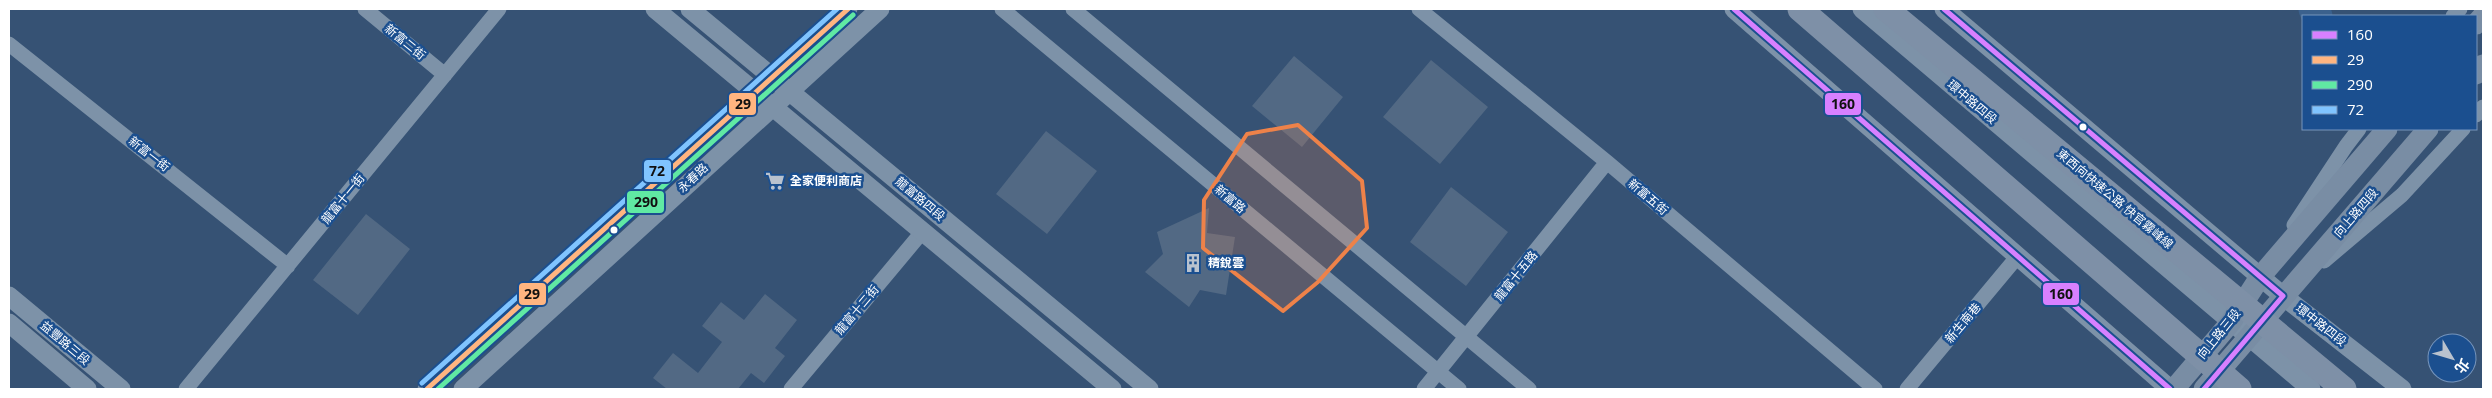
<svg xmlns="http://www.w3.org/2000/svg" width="2492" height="398" font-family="'Open Sans','Noto Sans TC',sans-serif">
<rect width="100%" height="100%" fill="#365274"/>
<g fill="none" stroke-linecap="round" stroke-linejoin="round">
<!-- river -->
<path stroke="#3b618d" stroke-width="31" d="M2314,9l3,7"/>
</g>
<!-- building -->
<path fill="#526984" d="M1294,56l49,41 -41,50 -50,-41z
M1431,60l57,47 -48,57 -57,-47z
M1046,131l51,40 -50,63 -51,-40z
M1451,187l57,45 -42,54 -56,-44z
M1209,208l-2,25 28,4 -9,58 -26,-5 -11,17 -44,-35 18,-18 -6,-22z
M366,214l44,35 -52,66 -45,-35z
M765,294l32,26 -22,28 10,8 -21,27 -13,-10 -13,16h-71l-14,-11 20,-25 25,20 24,-31 -20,-16 19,-24 23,18z"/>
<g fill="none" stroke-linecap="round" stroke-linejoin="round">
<!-- minor -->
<path stroke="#7d92a8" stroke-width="15" d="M365,9l80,66
M1002,9l457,380
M1073,9l456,380
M1419,9l188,153 268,227
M2453,16l7,-7
M9,44l279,222
M2476,115l7,-8
M2294,225l52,-79 13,-17
M2324,261l78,-66 61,-66
M186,389l313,-380
M791,389l132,-158
M1424,389l183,-227
M1907,389l111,-133"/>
<!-- tertiary -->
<path stroke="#7d92a8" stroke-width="19" d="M655,9l457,380
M690,9l459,380
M1734,9l436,380
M1862,9l449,380
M1944,9l339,287 119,93
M9,296l112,93
M9,323l78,66
M427,389l421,-380
M463,389l417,-380"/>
<!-- secondary -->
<path stroke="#798da4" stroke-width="21" d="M2476,24l7,-8
M2476,74l7,-9
M2174,389l57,-67 29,-45 127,-148
M2204,389l224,-260"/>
<!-- trunk-bridge -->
<path stroke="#7e90a7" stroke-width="25" d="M1800,9l439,380
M1886,9l458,380"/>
<!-- bus-1 casing -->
<g stroke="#1b4f8f" stroke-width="9">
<path id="bus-1" d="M1734,9l436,380
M1944,9l339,287 -79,93"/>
</g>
<!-- bus-2 casing -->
<g stroke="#1b4f8f" stroke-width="9">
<path id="bus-2" d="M427,389l421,-380"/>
</g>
<!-- bus-3 casing -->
<g stroke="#1b4f8f" stroke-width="9">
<path id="bus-3" d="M438,389l415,-374"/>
</g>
<!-- bus-4 casing -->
<g stroke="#1b4f8f" stroke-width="9">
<path id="bus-4" d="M422,383l415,-374"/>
</g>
<!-- bus-1 -->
<use href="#bus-1" stroke="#d880ff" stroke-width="5"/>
<!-- bus-2 -->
<use href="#bus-2" stroke="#ffb580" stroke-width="5"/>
<!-- bus-3 -->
<use href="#bus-3" stroke="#60e9a3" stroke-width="5"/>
<!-- bus-4 -->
<use href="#bus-4" stroke="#80c4ff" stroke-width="5"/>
</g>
<!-- marked area -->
<path fill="#ee8249" fill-opacity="0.2" stroke="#ee8249" stroke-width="4" stroke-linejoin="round" d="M1298,125l64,56 5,47 -49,54 -35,29 -80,-63 1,-48 43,-66z"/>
<!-- icons -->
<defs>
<g id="supermarket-bare" transform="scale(1.5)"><path d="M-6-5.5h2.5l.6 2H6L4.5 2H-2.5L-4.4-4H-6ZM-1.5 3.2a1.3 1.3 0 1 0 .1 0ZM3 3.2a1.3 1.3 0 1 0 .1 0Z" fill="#b9c2ce" stroke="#1b4f8f" stroke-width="2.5" paint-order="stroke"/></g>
<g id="building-bare" transform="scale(1.5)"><path d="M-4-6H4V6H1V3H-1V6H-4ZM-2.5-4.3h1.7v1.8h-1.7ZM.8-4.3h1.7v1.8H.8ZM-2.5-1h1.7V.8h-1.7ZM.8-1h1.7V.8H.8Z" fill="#b9c2ce" stroke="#1b4f8f" stroke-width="2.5" paint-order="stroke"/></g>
</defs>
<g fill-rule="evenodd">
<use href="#supermarket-bare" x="775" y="181"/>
<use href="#building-bare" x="1193" y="263"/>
</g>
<!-- markers -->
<g fill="#fff" stroke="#1b4f8f" stroke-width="2">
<circle cx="2083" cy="127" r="4.5"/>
<circle cx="614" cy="230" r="4.5"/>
</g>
<g text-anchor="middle" stroke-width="5" stroke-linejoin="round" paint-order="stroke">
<!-- street labels -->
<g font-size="12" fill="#fff" stroke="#1b4f8f">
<text transform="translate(405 42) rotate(39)" y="4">新富二街</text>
<text transform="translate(1972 102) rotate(40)" y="4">環中路四段</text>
<text transform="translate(149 154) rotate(38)" y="4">新富一街</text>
<text transform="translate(693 178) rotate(-43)" y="4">永春路</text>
<text transform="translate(1648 197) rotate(40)" y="4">新富五街</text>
<text transform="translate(343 199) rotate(-51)" y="4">龍富十一街</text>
<text transform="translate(920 199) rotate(40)" y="4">龍富路四段</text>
<text transform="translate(1230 199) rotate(40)" y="4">新富路</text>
<text transform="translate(2115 199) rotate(40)" y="4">東西向快速公路 快官霧峰線</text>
<text transform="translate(2356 213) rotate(-49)" y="4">向上路四段</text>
<text transform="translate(1516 276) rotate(-51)" y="4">龍富十五路</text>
<text transform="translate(857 310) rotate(-50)" y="4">龍富十二街</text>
<text transform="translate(1963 323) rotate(-50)" y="4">新生南巷</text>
<text transform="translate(2321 325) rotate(38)" y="4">環中路四段</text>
<text transform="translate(2219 334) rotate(-51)" y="4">向上路三段</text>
<text transform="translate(65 343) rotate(40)" y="4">益豐路三段</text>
</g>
<!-- poi labels -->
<g font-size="12" font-weight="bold" fill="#fff" stroke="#1b4f8f" text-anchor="start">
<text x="790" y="185">全家便利商店</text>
<text x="1208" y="267">精銳雲</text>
</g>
</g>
<g stroke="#1b4f8f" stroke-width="2">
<rect x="728" y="92" width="29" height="24" rx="5" fill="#ffb580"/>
<rect x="1824" y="92" width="38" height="24" rx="5" fill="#d880ff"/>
<rect x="643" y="159" width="29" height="24" rx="5" fill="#80c4ff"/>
<rect x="626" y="190" width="39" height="24" rx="5" fill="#60e9a3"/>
<rect x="518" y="282" width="29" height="24" rx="5" fill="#ffb580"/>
<rect x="2042" y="282" width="38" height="24" rx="5" fill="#d880ff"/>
</g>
<g font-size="14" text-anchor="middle" font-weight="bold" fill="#111">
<text x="743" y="109">29</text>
<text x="1843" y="109">160</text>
<text x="657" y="176">72</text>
<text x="646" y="207">290</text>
<text x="532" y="299">29</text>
<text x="2061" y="299">160</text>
</g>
<!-- border -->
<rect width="2492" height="398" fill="none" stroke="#ffffff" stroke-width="20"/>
<!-- legend -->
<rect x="2302" y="15" width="175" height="115" fill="#1b4f8f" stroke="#7695bc"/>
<rect x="2312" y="31" width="25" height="8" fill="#d880ff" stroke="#7695bc"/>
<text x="2347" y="40" font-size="15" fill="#ffffff">160</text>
<rect x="2312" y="56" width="25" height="8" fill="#ffb580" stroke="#7695bc"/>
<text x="2347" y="65" font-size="15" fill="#ffffff">29</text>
<rect x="2312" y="81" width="25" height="8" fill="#60e9a3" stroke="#7695bc"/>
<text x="2347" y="90" font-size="15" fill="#ffffff">290</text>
<rect x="2312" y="106" width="25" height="8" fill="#80c4ff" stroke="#7695bc"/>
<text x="2347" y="115" font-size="15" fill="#ffffff">72</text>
<!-- north arrow -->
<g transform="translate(2452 358) rotate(128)"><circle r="24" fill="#1b4f8f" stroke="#7695bc"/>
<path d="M0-4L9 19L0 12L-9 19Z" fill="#b9c2ce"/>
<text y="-8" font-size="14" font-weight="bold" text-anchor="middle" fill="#ffffff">北</text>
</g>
</svg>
